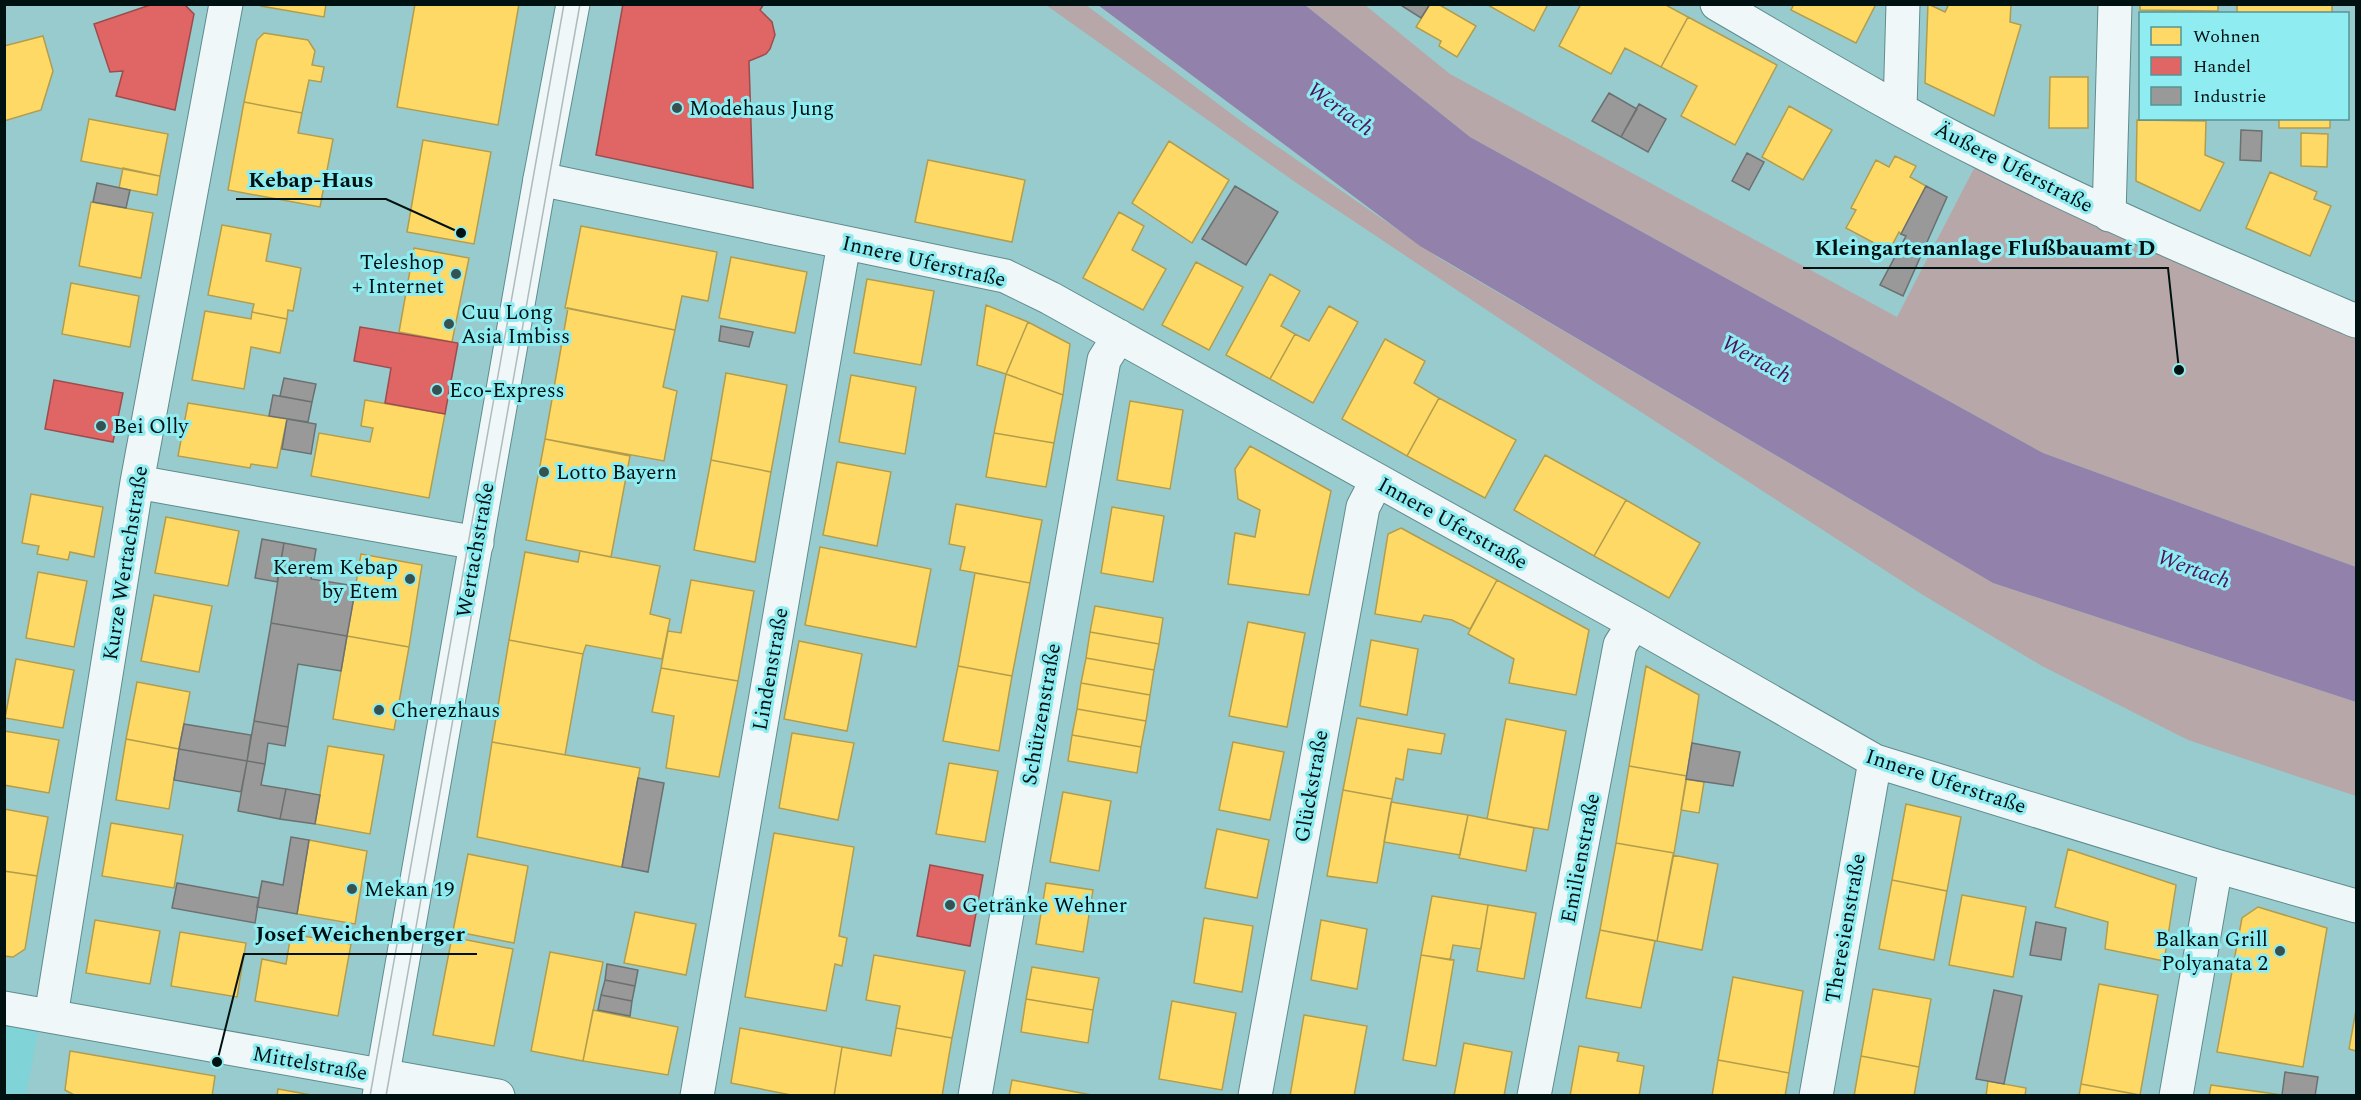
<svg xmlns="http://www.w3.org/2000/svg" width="2361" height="1100" font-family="Spectral,serif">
<rect width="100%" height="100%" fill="#98cbcd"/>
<!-- built -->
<path fill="#80d3d6" d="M5,1020l33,11 -12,64 -21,1z"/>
<!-- green -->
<path fill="#b8a7a8" d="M1046,5h40l163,122 190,131 554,325 363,119v94l-168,-56 -146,-74 -119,-71 -336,-218 -292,-195z
M1305,5h60l85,69 447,243 85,-164 374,168v246l-313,-114 -573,-316z"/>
<!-- water -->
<path fill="#9281aa" d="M1098,5h207l165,132 573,316 313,114v135l-363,-119 -573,-337z"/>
<!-- homes -->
<path fill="#ffd966" stroke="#b29d4d" stroke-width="1.5" d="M261,4h65l-2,13 -63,-11z
M415,4h104l-21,121 -101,-18z
M1430,4h8l38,22 -19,31 -18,-11 2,-5 -25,-14z
M1486,4h62l-14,27z
M1581,4h83l24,13 -27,50 -36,-19 -14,26 -52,-28z
M1794,4h82l-20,39 -65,-33z
M1928,4l17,8 4,-8h62l-1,18 11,3 -27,91 -69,-33z
M2140,4h78v7l-78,-1z
M2237,4h95v10h-95z
M1688,17l89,48 -42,80 -54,-29 16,-30 -36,-19z
M264,33l44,7 7,11 -3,14 12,2 -3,15 -12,-2 -7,33 -58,-11 13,-62z
M43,36l10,35 -12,39 -37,11v-75z
M2050,77h38v51h-39z
M244,102l58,11 -4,20 35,6 -13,68 -92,-17z
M1789,106l43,24 -29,50 -41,-23z
M2279,118h51v10h-51z
M89,119l79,15 -8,42 -79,-15z
M2137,120l69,1 -1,34 19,8 -24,48 -64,-30z
M2301,133l27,1 -1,33 -26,-1z
M423,140l68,12 -17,92 -67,-12z
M1169,141l60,39 -37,63 -60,-40z
M1895,156l21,10 -6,11 16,9 -25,48 -2,-2 -10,19 -43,-23 10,-18 -5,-2 25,-48 13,7z
M928,160l97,20 -13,62 -97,-20z
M123,168l37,8 -3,19 -38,-7z
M2270,172l47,20 -3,7 17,7 -21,50 -64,-28z
M91,202l62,11 -12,65 -62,-12z
M1119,212l25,14 -12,24 34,19 -23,41 -60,-32z
M222,225l49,9 -5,27 35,7 -8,43 -5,-1 -1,9 -35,-7 2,-8 -46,-9z
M581,226l136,26 -9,49 -26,-5 -7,34 -110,-22z
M414,248l55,10 -17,84 -53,-10z
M731,257l76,15 -12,61 -76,-15z
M1196,262l47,25 -34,63 -47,-25z
M1270,274l30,17 -19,35 14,8 -25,45 -44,-24z
M867,279l67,12 -13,74 -67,-12z
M71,283l68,13 -9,51 -68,-13z
M986,305l42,17 -22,52 -29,-9z
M1329,306l29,16 -45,81 -43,-24 25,-45 14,7z
M568,308l107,22 -12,57 14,4 -13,70 -119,-22z
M205,311l46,8 1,-7 35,7 -7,34 -29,-6 -7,42 -52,-9z
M1028,322l42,22 -7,51 -57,-21z
M1385,339l40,22 -11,22 25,15 -32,58 -65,-37z
M726,373l61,12 -16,87 -60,-12z
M1006,374l57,21 -9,48 -60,-10z
M851,375l65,12 -11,67 -66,-12z
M1439,398l77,42 -31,58 -78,-42z
M365,400l80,14 -16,84 -118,-22 8,-43 51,9 3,-14 -12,-2z
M1130,401l53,9 -13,79 -53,-9z
M188,403l99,16 -10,49 -26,-4 -1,4 -72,-12z
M994,433l60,10 -8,44 -60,-10z
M545,439l85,17 -19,101 -85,-17z
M1250,446l81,45 -22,104 -81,-11 7,-51 20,4 5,-27 -22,-11 -3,-30z
M1545,455l81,45 -32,56 -80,-46z
M711,460l60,12 -16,90 -61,-12z
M837,462l54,10 -14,74 -54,-11z
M31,494l72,13 -9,50 -24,-5 -2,8 -31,-6 2,-8 -17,-3z
M1626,500l74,43 -31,55 -75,-42z
M956,504l86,16 -12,63 -70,-13 5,-23 -16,-3z
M1112,507l52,9 -11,66 -52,-9z
M166,517l73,14 -11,55 -73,-13z
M1401,528l96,52 -27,49 -18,-9 -28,-5 -3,7 -46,-8 13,-80z
M820,547l111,22 -15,78 -111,-22z
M580,551l80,15 -10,48 20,5 -8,40 -76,-14 -3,9 -74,-14 16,-88 53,10z
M361,554l61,11 -13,82 -62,-11z
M38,572l49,9 -13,66 -48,-9z
M975,573l55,10 -18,93 -54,-10z
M691,580l63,11 -16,90 -77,-13 7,-37 13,2z
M1497,580l92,50 -13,65 -67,-12 5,-24 -46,-25z
M154,595l58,11 -13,66 -58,-11z
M1095,606l68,12 -4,26 -69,-12z
M1248,622l57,11 -18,94 -58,-11z
M1090,632l69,12 -5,26 -68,-12z
M347,636l62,11 -15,83 -61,-11z
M509,640l74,14 -18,101 -73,-13z
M1371,640l47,9 -11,66 -47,-9z
M799,641l63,13 -15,77 -63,-12z
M1086,658l68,12 -4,25 -69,-12z
M16,659l58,11 -11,58 -58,-10z
M958,666l54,10 -13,75 -56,-10z
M1646,666l53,29 -12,81 -58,-10z
M661,668l77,13 -19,96 -53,-9 8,-52 -22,-4z
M137,682l53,10 -11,57 -53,-10z
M1081,683l69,12 -4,26 -69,-12z
M1077,709l69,12 -5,26 -69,-12z
M1357,718l88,16 -4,20 -33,-5 -5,31 -7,-2 -4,21 -49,-9z
M1506,719l60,12 -18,99 -61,-11z
M4,731l55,9 -10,53 -45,-8z
M792,733l62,10 -16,77 -59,-12z
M1072,735l69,12 -4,26 -69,-12z
M126,739l53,10 -10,60 -53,-9z
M492,742l148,26 -18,99 -145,-30z
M1233,742l51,10 -14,68 -51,-10z
M328,746l56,9 -14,79 -55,-10z
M949,763l49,8 -13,71 -49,-8z
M1629,766l58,10 -13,77 -58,-10z
M1686,779l18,3 -5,31 -18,-3z
M1343,790l49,9 -15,84 -50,-7z
M1063,792l48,9 -12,70 -49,-9z
M1391,802l77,13 -8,40 -76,-13z
M1906,804l55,13 -14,74 -55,-11z
M4,809l44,8 -11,59 -33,-5z
M1468,815l66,13 -8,43 -67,-13z
M111,823l72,12 -9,53 -72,-12z
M1217,829l52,11 -12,58 -52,-10z
M774,833l80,14 -15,89 8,2 -5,28 -7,-2 -9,47 -81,-14z
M309,840l58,11 -12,73 -58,-10z
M1616,843l58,10 -17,88 -57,-11z
M2068,849l108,36 -12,76 -59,-12 3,-27 -53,-15z
M468,854l60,12 -14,77 -61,-12z
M1673,855l45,9 -16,86 -45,-9z
M4,871l33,5 -12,73 -12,8 -9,-1z
M1892,880l55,11 -13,69 -55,-11z
M1046,883l47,7 -10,62 -47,-8z
M1962,895l64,12 -13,70 -64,-12z
M1432,896l56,9 -7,44 -28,-4 -3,15 -29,-5z
M1488,905l48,8 -12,66 -47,-8z
M2258,907l69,21 -24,139 -86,-15 25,-134z
M635,912l61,12 -10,51 -62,-12z
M1204,918l49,8 -11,66 -48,-9z
M95,920l65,11 -10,53 -64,-11z
M1321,920l46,9 -10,60 -46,-9z
M1600,930l55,11 -14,67 -55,-10z
M180,932l66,11 -9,54 -66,-11z
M291,934l60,10 -13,72 -83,-15 7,-42 24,5z
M452,937l61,12 -19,97 -61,-11z
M550,952l53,10 -20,99 -52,-10z
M874,955l91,16 -13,67 -56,-10 4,-22 -34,-6z
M1421,955l33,5 -18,106 -33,-6z
M1032,967l67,11 -6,32 -67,-11z
M1733,977l70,14 -14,82 -71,-13z
M2099,984l59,11 -18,100 -59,-11z
M1873,989l58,10 -12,68 -58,-11z
M1026,999l67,11 -5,33 -67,-11z
M1172,1001l64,12 -14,77 -63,-11z
M593,1010l85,17 -10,48 -85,-14z
M2356,1010v41l-7,-2z
M1304,1015l63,11 -13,70h-64z
M740,1028l102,19 -8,49h-38l-65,-13z
M896,1028l56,10 -10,58h-108l8,-49 49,9z
M1464,1043l48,9 -8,44h-50z
M1579,1046l40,7 -2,8 27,5 -5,30h-69z
M70,1051l145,25 -3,20h-136l-11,-6z
M1861,1056l58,11 -5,29h-60z
M1718,1060l71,13 -4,23h-73z
M1012,1080l85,16h-88z
M1988,1081l38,7 -1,8h-39z
M2081,1084l59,11v1h-61z
M2211,1085l71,10 1,1h-74z
M278,1089l39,7h-40z"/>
<!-- shops -->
<path fill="#e06666" stroke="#9d4c4d" stroke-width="1.5" d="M153,4h31l10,10 -19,96 -59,-14 7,-25 -13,1 -16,-48z
M623,4h141l-4,6 12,12 3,13 -5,14 -4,5 -17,7 4,127 -157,-33z
M360,327l98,16 -13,71 -60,-11 6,-35 -37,-7z
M54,380l69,13 -10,49 -68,-13z
M930,865l53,10 -13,71 -53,-10z"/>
<!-- industry -->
<path fill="#999" stroke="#6b7070" stroke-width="1.5" d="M1399,4h31l-9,14z
M1609,93l28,16 -16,28 -29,-16z
M1639,104l27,15 -18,33 -27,-15z
M2241,130l21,1 -1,30 -21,-1z
M1747,153l17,9 -15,28 -17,-9z
M97,183l33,7 -4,18 -33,-6z
M1235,186l43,26 -32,53 -44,-26z
M1926,186l21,11 -44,99 -23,-11 26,-49 -5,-2z
M721,326l32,6 -4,15 -30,-6z
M284,378l32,6 -4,18 -32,-6z
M273,395l39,7 -4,20 -39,-6z
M287,419l29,5 -5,30 -29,-5z
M262,539l22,4 -7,39 -22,-4z
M284,543l32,6 -5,30 45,7 -9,50 -76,-13z
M271,623l76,13 -6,35 -43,-7 -10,63 -34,-6z
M254,721l34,6 -3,19 -17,-3 -3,21 -18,-3z
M184,724l67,11 -4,26 -68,-12z
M1692,743l48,9 -7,34 -47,-7z
M179,749l68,12 -6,31 -67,-12z
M247,761l18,3 -4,21 25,4 -6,30 -42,-8z
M638,778l26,5 -16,89 -26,-5z
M286,789l34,6 -5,29 -35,-5z
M291,837l18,3 -12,74 -40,-7 5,-26 21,4z
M177,883l82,15 -4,25 -83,-15z
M2036,922l30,6 -5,32 -31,-5z
M607,964l31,6 -3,16 -30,-6z
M605,980l30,6 -3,15 -31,-6z
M1994,990l28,6 -18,88 -28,-5z
M601,995l31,6 -2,15 -32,-6z
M2285,1072l33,5 -3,19 -33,-1z"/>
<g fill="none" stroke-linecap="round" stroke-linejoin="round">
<!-- minor casing -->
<g stroke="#5f8c8e" stroke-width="35">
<path id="minor" d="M1717,4c88,51 175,104 266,149 122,62 248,115 373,168
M1900,109l3,-105
M540,179l465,97 45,22 584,325 241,138 341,105 140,40
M2109,215l6,-211
M137,482l340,61
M4,1008l494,88
M51,1016l86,-534 89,-478
M697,1096l147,-853
M975,1096l129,-736 15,-24
M1255,1096l108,-589 14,-27
M1534,1096l86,-451 14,-22
M1816,1096l59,-335
M2176,1096l40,-230"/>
</g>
<!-- tertiary casing -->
<g stroke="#5f8c8e" stroke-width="35">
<path id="tertiary" d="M379,1096l161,-917 33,-175"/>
</g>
<!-- minor -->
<use href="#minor" stroke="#f0f7f8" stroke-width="33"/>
<!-- tertiary -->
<use href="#tertiary" stroke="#f0f7f8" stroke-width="33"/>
<!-- tram -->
<path stroke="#aebbbc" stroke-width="1.5" d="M370,1096l194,-1092
M386,1096l194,-1092"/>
</g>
<!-- markers -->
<g fill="#355253" stroke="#8fecf0" stroke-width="2">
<circle cx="677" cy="108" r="6"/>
<circle cx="456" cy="274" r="6"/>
<circle cx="449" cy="324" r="6"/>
<circle cx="437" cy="390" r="6"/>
<circle cx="101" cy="426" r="6"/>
<circle cx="544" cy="472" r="6"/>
<circle cx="410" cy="579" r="6"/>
<circle cx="379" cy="710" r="6"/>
<circle cx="352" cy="889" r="6"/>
<circle cx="950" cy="905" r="6"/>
<circle cx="2280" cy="951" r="6"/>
</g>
<g text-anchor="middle" stroke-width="6" stroke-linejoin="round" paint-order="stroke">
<!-- poi labels -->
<g font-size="21" fill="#001112" stroke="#8fecf0" text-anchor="start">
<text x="689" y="115">Modehaus Jung</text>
<text x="444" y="269" text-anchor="end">Teleshop<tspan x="444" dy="24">+ Internet</tspan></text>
<text x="461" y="319">Cuu Long<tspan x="461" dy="24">Asia Imbiss</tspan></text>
<text x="449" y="397">Eco-Express</text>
<text x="113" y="433">Bei Olly</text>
<text x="556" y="479">Lotto Bayern</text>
<text x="398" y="574" text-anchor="end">Kerem Kebap<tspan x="398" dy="24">by Etem</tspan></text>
<text x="391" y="717">Cherezhaus</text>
<text x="364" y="896">Mekan 19</text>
<text x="962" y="912">Getränke Wehner</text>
<text x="2268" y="946" text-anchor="end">Balkan Grill<tspan x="2268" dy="24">Polyanata 2</tspan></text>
</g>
<!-- street labels -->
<g font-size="21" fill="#001112" stroke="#8fecf0">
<text transform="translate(2014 167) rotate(27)" y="7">Äußere Uferstraße</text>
<text transform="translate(924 261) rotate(13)" y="7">Innere Uferstraße</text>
<text transform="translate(1453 523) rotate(29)" y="7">Innere Uferstraße</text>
<text transform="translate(475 550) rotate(-80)" y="7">Wertachstraße</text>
<text transform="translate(125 563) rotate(-81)" y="7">Kurze Wertachstraße</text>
<text transform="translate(770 669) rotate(-80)" y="7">Lindenstraße</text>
<text transform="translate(1041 714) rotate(-80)" y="7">Schützenstraße</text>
<text transform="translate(1946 781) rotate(18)" y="7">Innere Uferstraße</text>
<text transform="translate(1311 786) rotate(-80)" y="7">Glückstraße</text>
<text transform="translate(1580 858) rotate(-79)" y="7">Emilienstraße</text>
<text transform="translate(1845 928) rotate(-80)" y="7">Theresienstraße</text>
<text transform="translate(310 1063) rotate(10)" y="7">Mittelstraße</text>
</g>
<!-- water labels -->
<g font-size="22" font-style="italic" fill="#4d105c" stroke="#8fecf0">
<text transform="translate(1341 108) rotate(36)" y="8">Wertach</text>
<text transform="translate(1757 358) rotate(29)" y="8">Wertach</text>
<text transform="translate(2194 568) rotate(20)" y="8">Wertach</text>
</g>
</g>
<!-- callouts -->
<path fill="none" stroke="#001112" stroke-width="2" d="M461 233L386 199H236M2179 370L2168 268H1803M217 1062L244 954H477"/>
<g fill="#001112" stroke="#8fecf0" stroke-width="2">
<circle cx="461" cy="233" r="6"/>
<circle cx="2179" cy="370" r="6"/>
<circle cx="217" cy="1062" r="6"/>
</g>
<g font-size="22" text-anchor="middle" font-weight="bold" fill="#001112" stroke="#8fecf0" stroke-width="6" stroke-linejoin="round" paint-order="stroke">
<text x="311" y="187">Kebap-Haus</text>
<text x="1985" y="255">Kleingartenanlage Flußbauamt D</text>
<text x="360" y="941">Josef Weichenberger</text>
</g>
<!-- border -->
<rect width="2361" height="1100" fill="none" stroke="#001112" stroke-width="12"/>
<!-- legend -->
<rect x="2139" y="12" width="210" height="108" fill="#8fecf0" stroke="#569497" stroke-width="1.5"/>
<rect x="2151" y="27" width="30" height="18" fill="#ffd966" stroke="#569497" stroke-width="1.5"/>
<text x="2193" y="42" font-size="18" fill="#001112">Wohnen</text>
<rect x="2151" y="57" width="30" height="18" fill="#e06666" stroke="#569497" stroke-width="1.5"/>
<text x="2193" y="72" font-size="18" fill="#001112">Handel</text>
<rect x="2151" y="87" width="30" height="18" fill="#999999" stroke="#569497" stroke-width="1.5"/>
<text x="2193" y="102" font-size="18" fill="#001112">Industrie</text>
</svg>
